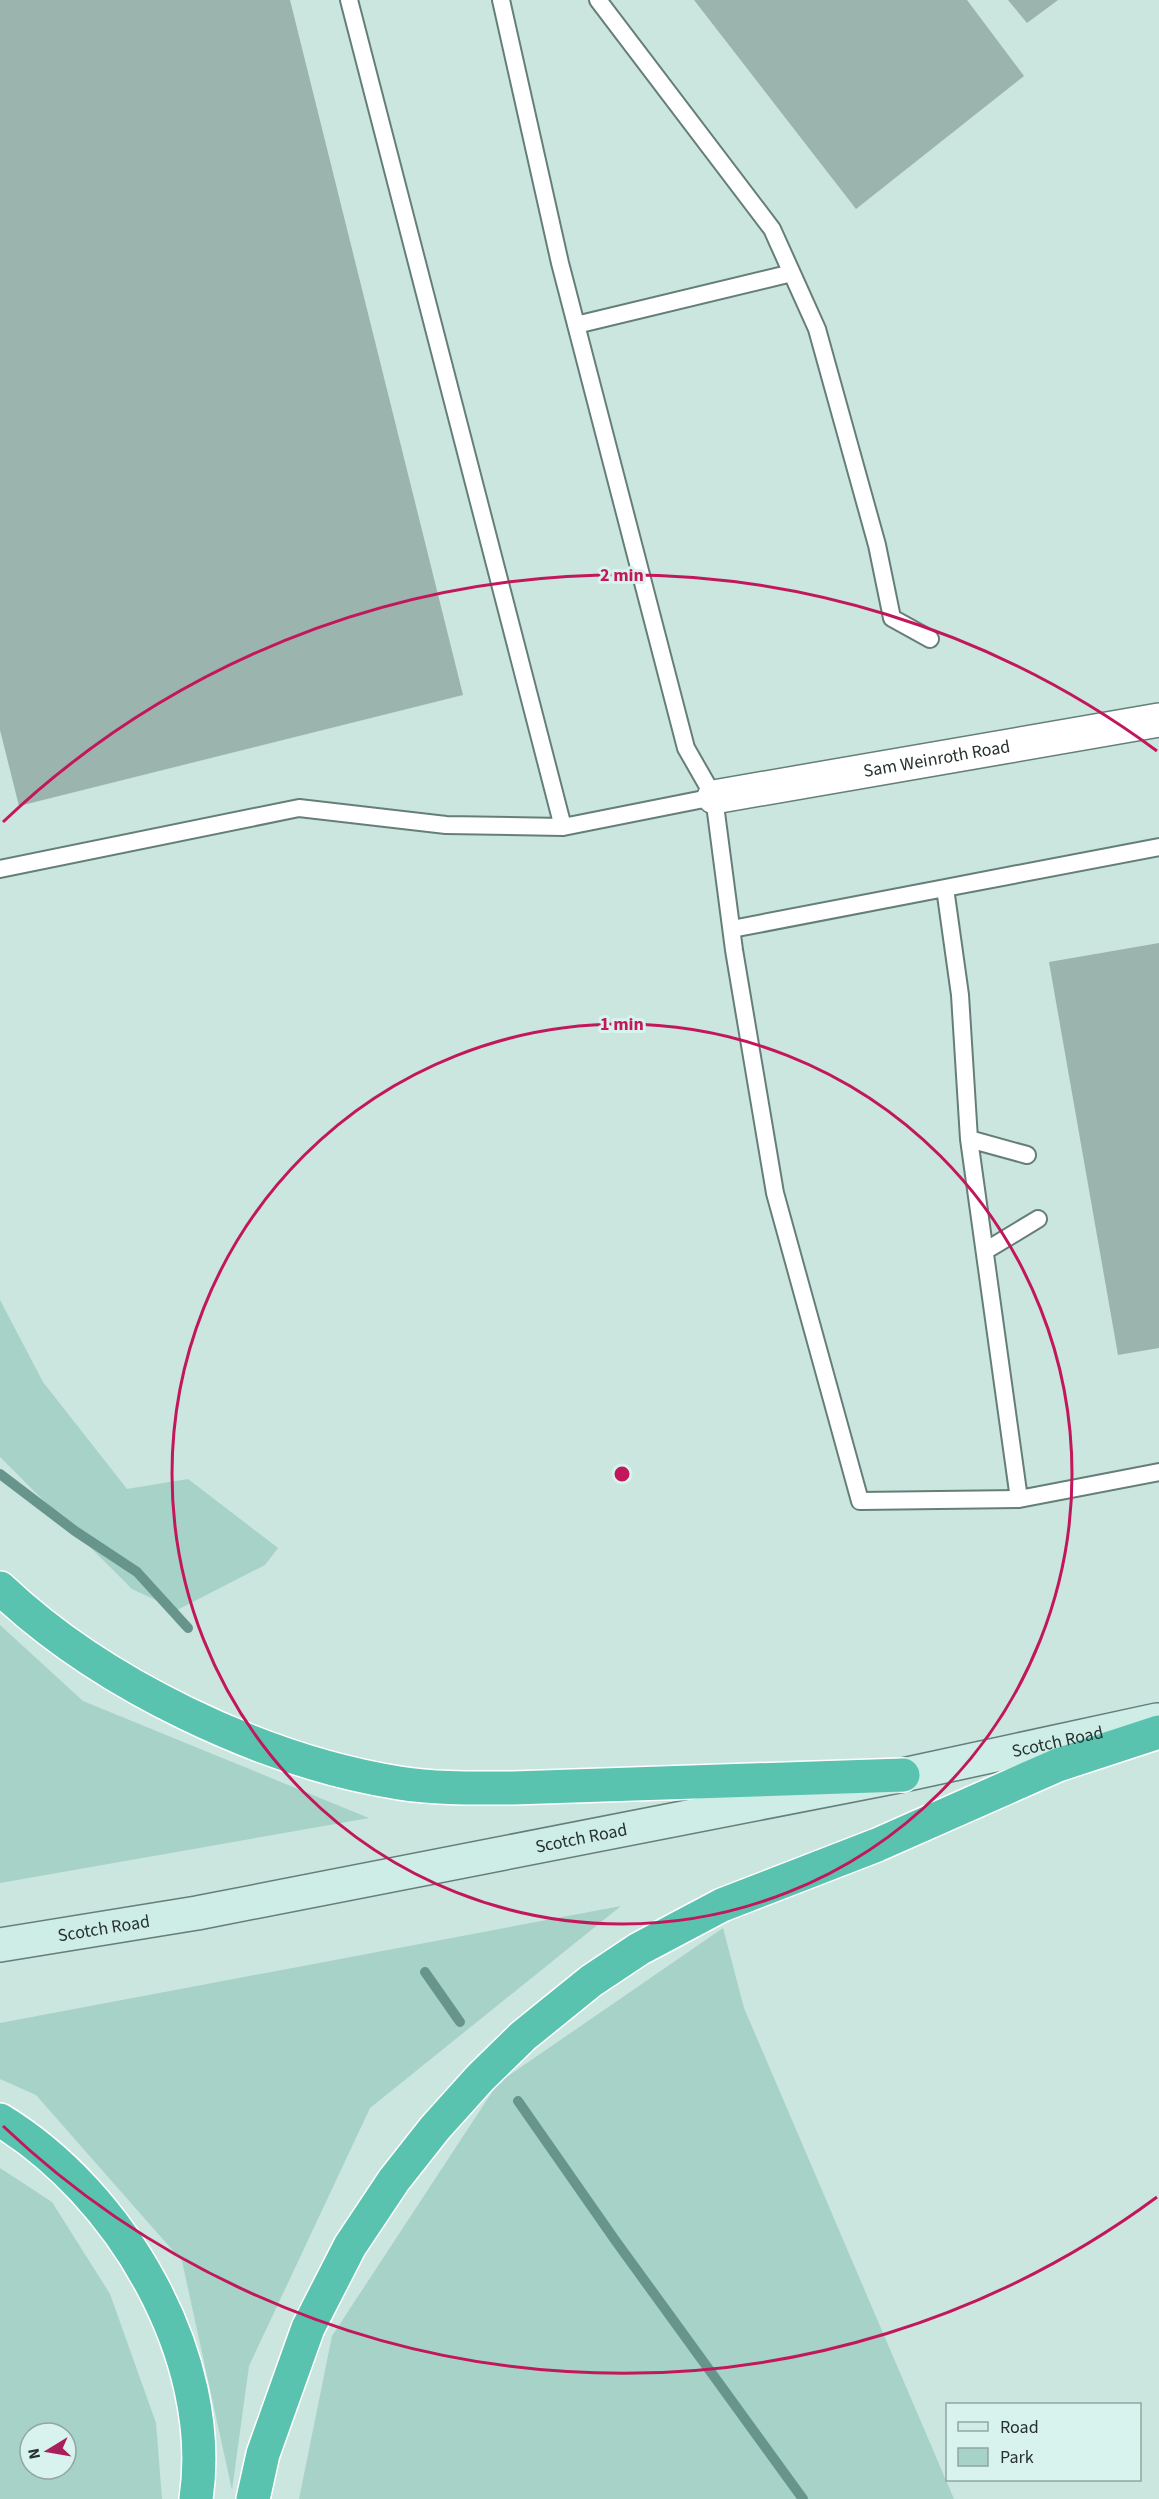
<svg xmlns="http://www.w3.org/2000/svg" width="1159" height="2499" font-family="'Source Sans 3',sans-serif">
<rect width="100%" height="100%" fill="#cbe5df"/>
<!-- green -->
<path fill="#a7d2c8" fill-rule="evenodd" d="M0,1300l43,82 84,107 61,-10 90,69 -13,17 -88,45 -45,-21 -132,-132z
M0,1625l83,76 286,117 -369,65z
M621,1906l-251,202 -121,258 -17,124 -50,-229 -146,-166 -36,-16v-56z
M723,1928l21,80 210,491h-655l33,-163 166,-253z
M0,2168l52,34 58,92 46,129 6,76h-162zM30,2433h36v36h-36z"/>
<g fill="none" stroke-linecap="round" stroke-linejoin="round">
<!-- stream -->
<path stroke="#68958b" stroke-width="10" d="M0,1474l75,57 62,41 51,56
M425,1972l35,50
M518,2101l97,139 188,259"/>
</g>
<!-- building -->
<path fill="#9bb4ae" d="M0,0h290l173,695 -444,111 -19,-76z
M694,0h273l57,76 -168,133z
M1008,0h50l-31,23z
M1159,943v405l-41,7 -69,-393z"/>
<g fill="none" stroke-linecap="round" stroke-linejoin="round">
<!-- service casing -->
<g stroke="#667e79" stroke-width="20">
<path id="service" d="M349,0l214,827
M598,0l174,229 45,100 60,216 15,73 38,21
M576,325l216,-52
M714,797l20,153 41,243 85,308 159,-2 140,-27
M0,869l299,-61 147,17 117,2 151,-30 -28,-49 -126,-485 -59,-263
M945,888l214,-41
M732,929l213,-41 15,107 9,144 50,360
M969,1139l58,16
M985,1251l53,-32"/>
</g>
<!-- minor casing -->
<g stroke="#667e79" stroke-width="36">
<g id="minor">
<path id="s1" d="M714,797l445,-77"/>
</g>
</g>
<!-- secondary casing -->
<g stroke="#667e79" stroke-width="36">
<g id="secondary">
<path id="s2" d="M0,1945l197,-32 706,-138 254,-55"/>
</g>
</g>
<!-- motorway casing -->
<g stroke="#fff" stroke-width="36">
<path id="motorway" d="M0,1588c101,96 262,173 399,195 38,6 76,5 114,5l390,-13
M0,2120c120,73 217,236 196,379
M253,2499l10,-45 45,-126 42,-82 44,-66 41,-52 45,-50 43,-42 68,-55 48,-32 83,-44 155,-60 181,-80 101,-33"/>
</g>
<!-- service -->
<use href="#service" stroke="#fff" stroke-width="16"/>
<!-- minor -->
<use href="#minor" stroke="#fff" stroke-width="33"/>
<!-- secondary -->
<use href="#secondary" stroke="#ceede7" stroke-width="33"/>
<!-- motorway -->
<use href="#motorway" stroke="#5ac3b0" stroke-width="33"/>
</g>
<!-- distance rings -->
<g fill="none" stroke="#c2185b" stroke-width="3">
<circle cx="622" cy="1474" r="450"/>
<path d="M1157 2197A899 899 0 0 1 3 2126M3 822A899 899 0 0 1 1157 751"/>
</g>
<g text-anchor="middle" stroke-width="6" stroke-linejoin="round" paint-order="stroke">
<!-- street labels -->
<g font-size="18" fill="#27322f" stroke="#d8f3ed">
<text dy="6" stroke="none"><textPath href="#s1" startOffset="226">Sam Weinroth Road</textPath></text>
<text dy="6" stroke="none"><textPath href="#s2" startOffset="1077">Scotch Road</textPath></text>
<text dy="6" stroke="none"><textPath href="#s2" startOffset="591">Scotch Road</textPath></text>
<text dy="6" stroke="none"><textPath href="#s2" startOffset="105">Scotch Road</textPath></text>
</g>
</g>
<circle cx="622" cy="1474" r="9" fill="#c2185b" stroke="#d8f3ed" stroke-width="3"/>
<g font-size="18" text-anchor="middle" font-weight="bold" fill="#c2185b" stroke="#d8f3ed" stroke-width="6" stroke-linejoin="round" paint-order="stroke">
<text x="622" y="581">2 min</text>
<text x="622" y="1030">1 min</text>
</g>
<!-- legend -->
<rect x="946" y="2403" width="195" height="78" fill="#d8f3ed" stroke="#91a6a1" stroke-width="1.5"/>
<rect x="958" y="2422" width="30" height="9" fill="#ceede7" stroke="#91a6a1" stroke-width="1.5"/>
<text x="1000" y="2433" font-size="18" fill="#27322f">Road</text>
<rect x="958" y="2448" width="30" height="18" fill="#a7d2c8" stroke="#91a6a1" stroke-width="1.5"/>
<text x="1000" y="2463" font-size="18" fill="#27322f">Park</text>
<!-- north arrow -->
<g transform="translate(48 2451) rotate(259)"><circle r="28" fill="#d8f3ed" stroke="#91a6a1" stroke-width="1.5"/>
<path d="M0-4.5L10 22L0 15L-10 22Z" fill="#ab1e5d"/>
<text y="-9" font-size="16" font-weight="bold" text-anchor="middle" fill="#27322f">N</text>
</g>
</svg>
